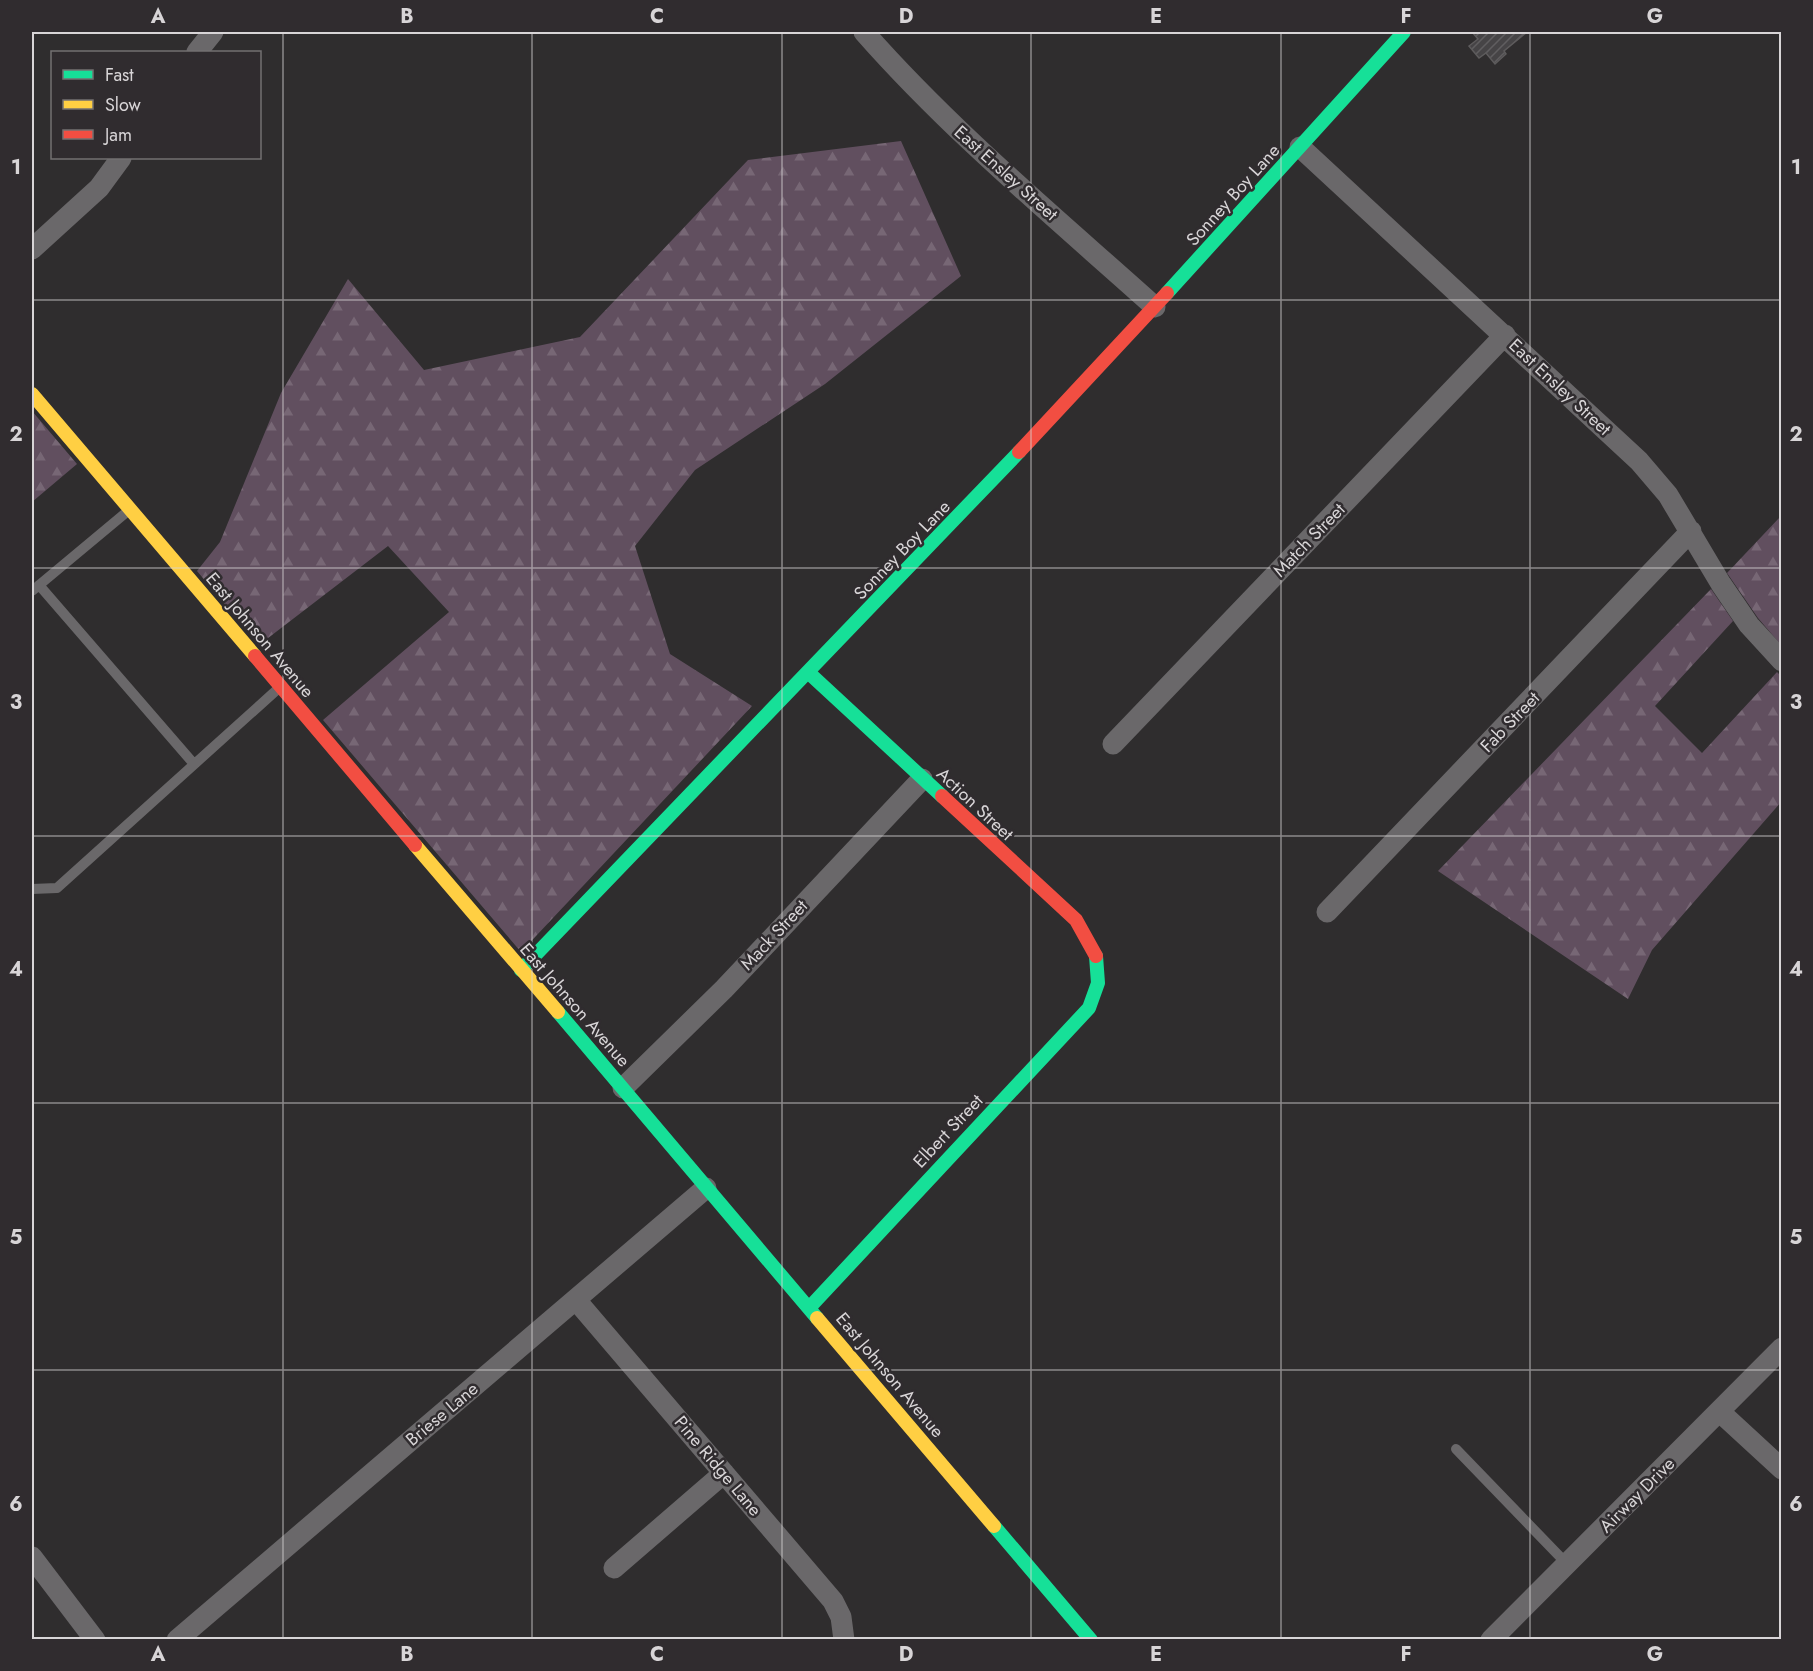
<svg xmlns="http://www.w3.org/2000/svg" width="1813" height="1671" font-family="Jost,sans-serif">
<defs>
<pattern id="forest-firs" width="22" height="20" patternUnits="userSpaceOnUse" patternTransform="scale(1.5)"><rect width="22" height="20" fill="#614f5f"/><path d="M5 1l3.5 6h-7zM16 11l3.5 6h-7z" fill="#776775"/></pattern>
<pattern id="building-hatch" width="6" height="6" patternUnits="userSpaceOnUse" patternTransform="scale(1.5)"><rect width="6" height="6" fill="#464446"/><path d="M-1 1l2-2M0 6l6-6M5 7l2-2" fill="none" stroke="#605e60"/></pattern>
</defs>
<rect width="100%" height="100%" fill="#2f2d2e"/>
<!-- forest -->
<path fill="url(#forest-firs)" d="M901,141l60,135 -136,108 -130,86 -60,76 35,108 82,52 -231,246 -198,-232 126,-108 -61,-66 -129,99 -62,-74 23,-29 61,-149 67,-114 76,91 156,-33 168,-177z
M32,411l45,53 -45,38z
M1781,516v129l-23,-27 -31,-45z
M1711,589l22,32 -78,85 47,47 75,-81 5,5 -1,125 -129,148 -24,49 -190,-128z"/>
<!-- building -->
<path fill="url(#building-hatch)" stroke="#5d5b5c" stroke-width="1.5" d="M1472,32h55l-23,19 2,3 -11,10 -9,-11 -7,5 -10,-12 9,-7z"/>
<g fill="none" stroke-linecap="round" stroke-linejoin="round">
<!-- lane -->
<path stroke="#6a686a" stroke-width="10" d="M39,585l155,179
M32,591l96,-80
M32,889l25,-1 223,-201
M1456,1449l111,115"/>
<!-- street -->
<path stroke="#6a686a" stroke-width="21" d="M864,32c88,100 192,186 291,275
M197,52l16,-20
M1300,147l339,314 29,34 53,89 28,41 33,36
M32,249l67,-61 22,-30
M1113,744l392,-409
M1327,912l364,-381
M623,1088l101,-99 198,-210
M576,1300l257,301 8,16 3,23
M1720,1412l62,57
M32,1557l63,83
M614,1568l110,-95
M177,1640l529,-452
M1491,1640l291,-292"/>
<!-- fast -->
<path stroke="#16e098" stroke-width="14" d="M1167,293l237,-261
M809,673l133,123
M521,970l498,-518
M558,1012l259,306
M809,1308l280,-300 9,-25 -2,-27
M994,1526l97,114"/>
<!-- slow -->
<path stroke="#ffcf43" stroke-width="14" d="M32,394l223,262
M415,845l143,167
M817,1318l177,208"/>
<!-- jam -->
<path stroke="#f24e42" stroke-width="14" d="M1019,452l148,-159
M255,656l160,189
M942,796l134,124 20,36"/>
</g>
<!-- grid -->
<path fill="none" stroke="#d8d5d7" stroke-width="1.5" stroke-opacity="0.55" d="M283,32v1608M532,32v1608M782,32v1608M1031,32v1608M1281,32v1608M1530,32v1608M32,300h1750M32,568h1750M32,836h1750M32,1103h1750M32,1370h1750"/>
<g text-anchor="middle" stroke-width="5" stroke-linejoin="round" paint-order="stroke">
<!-- street labels -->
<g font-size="18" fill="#d8d5d7" stroke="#302c2f">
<text transform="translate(1006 173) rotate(42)" y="6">East Ensley Street</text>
<text transform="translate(1233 195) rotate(-48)" y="6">Sonney Boy Lane</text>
<text transform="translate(1560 387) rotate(43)" y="6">East Ensley Street</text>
<text transform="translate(1309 540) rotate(-46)" y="6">Match Street</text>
<text transform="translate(902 550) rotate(-46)" y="6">Sonney Boy Lane</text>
<text transform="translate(260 635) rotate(50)" y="6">East Johnson Avenue</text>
<text transform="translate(1510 722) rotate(-46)" y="6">Fab Street</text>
<text transform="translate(975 804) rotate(43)" y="6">Action Street</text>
<text transform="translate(774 935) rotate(-47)" y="6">Mack Street</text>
<text transform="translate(575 1005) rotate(49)" y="6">East Johnson Avenue</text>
<text transform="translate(948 1131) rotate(-47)" y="6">Elbert Street</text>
<text transform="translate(890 1375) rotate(50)" y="6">East Johnson Avenue</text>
<text transform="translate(442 1414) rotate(-40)" y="6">Briese Lane</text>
<text transform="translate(718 1466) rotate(50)" y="6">Pine Ridge Lane</text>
<text transform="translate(1637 1495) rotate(-45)" y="6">Airway Drive</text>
</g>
</g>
<!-- border -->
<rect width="1813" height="1671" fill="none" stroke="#302c2f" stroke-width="66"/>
<!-- legend -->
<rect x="51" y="51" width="210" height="108" fill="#302c2f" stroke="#737072" stroke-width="1.5"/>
<rect x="63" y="70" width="30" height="9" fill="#16e098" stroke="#737072" stroke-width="1.5"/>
<text x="105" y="81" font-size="18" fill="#d8d5d7">Fast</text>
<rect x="63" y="100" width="30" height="9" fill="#ffcf43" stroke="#737072" stroke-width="1.5"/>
<text x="105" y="111" font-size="18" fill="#d8d5d7">Slow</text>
<rect x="63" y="130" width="30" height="9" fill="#f24e42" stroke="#737072" stroke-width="1.5"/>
<text x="105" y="141" font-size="18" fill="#d8d5d7">Jam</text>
<rect x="33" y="33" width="1747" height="1605" fill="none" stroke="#d8d5d7" stroke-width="2"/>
<g font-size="20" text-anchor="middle" font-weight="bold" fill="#d8d5d7">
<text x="158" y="23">A</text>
<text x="407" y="23">B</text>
<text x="657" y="23">C</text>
<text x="906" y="23">D</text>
<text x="1156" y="23">E</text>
<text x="1406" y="23">F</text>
<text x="1655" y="23">G</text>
<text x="16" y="174">1</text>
<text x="1796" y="174">1</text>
<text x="16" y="441">2</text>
<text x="1796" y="441">2</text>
<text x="16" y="709">3</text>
<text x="1796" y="709">3</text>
<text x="16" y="976">4</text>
<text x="1796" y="976">4</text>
<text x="16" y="1244">5</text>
<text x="1796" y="1244">5</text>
<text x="16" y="1511">6</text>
<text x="1796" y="1511">6</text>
<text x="158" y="1661">A</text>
<text x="407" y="1661">B</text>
<text x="657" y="1661">C</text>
<text x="906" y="1661">D</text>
<text x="1156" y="1661">E</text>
<text x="1406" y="1661">F</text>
<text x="1655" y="1661">G</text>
</g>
</svg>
